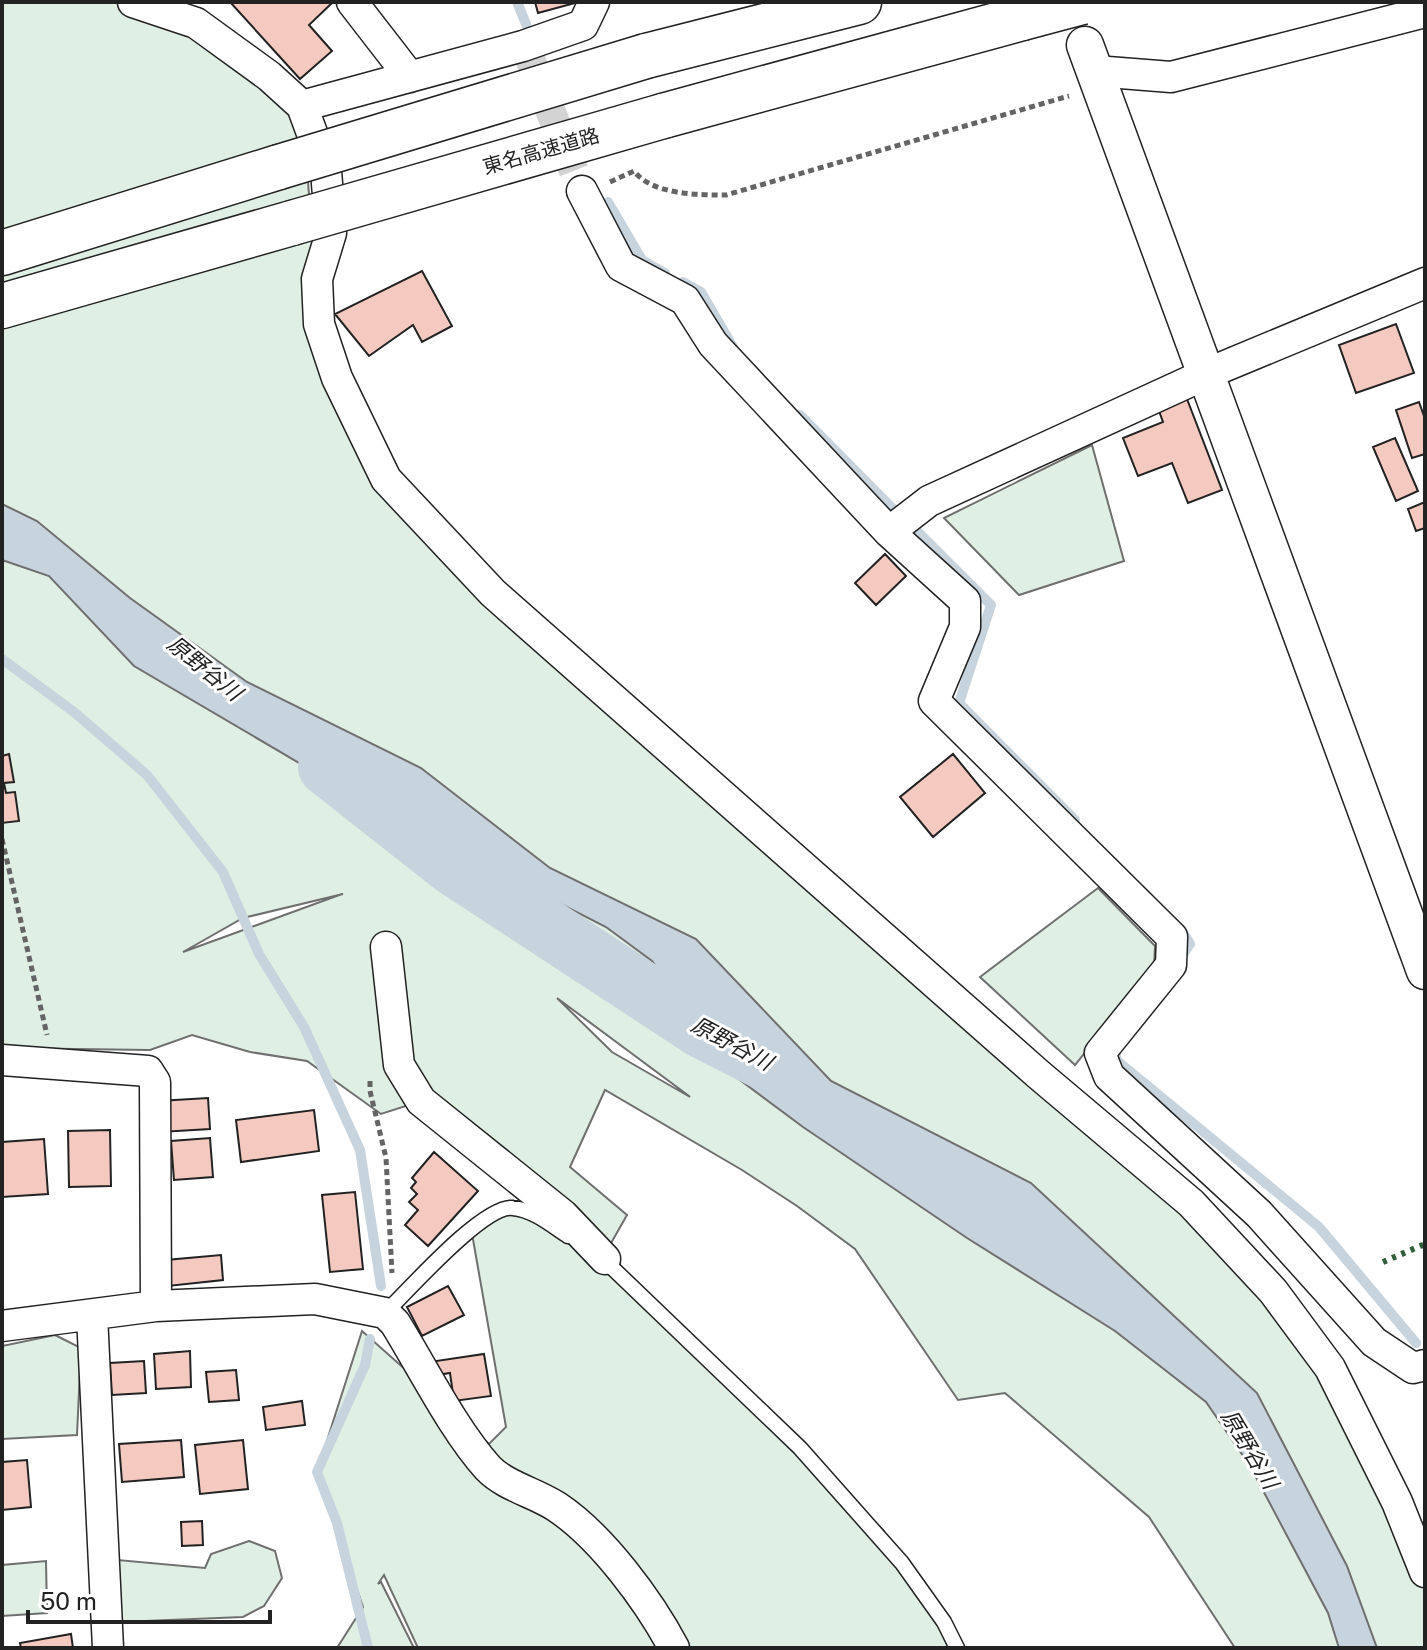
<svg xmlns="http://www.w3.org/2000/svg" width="1427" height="1650" font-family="'Public Sans','Noto Sans JP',sans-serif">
<rect width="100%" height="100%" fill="#fff"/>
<!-- green -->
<path fill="#e0efe3" stroke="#6f6f6f" stroke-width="2" fill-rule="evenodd" d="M2,2h124l91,37 85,67 16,202 68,171 795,716 131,148 113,229v76h-190l-86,-131 -144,-124 -47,7 -103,-151 -58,-43 -55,-36 -137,-80 -35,77 57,48 -21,37 -185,-151 -40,13 -74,-53 -57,-9 -58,-17 -42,15 -148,-2zM343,894h-1l-159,58 60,-34zM557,998l132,98 1,1 -78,-45z
M1092,445l32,116 -105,34 -75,-77z
M1098,888l57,58 -1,20 -79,99 -95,-88z
M510,1207l23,6 130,102 220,215 74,118h-539l-34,-73 -6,9 3,-2 33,66h-77l26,-41 -46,-135 45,-141 127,113 17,-17 -35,-199z
M55,1335l26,13 -4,87 -75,4v-93z
M249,1541l26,10 7,27 -18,28 -21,11 -123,5 -2,-62 87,8 6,-14z
M46,1561l1,52 -45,3v-51z"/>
<!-- water -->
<path fill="#c7d3dd" stroke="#6f6f6f" stroke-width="2" d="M2,504l35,17 93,77 117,84 174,86 129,100 146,71 135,142 200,102 226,210 90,173 30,82h-38l-11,-35 -78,-147 -44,-64 -91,-71 -148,-93 -164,-111 -71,-53 -80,-113 -46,-34 -215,-110 -257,-151 -85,-90 -47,-16z"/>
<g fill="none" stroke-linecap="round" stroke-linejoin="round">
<!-- stream -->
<path stroke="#c7d3dd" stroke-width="10" d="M517,2l9,22
M608,202l34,58 23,13
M683,282l18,10 32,55
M800,415l94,95
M919,533l72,72 -32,98 116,117
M2,659l72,53 73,63 76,97 36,82 45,73 56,123 21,136
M1180,959l10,-15 -9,-15
M1116,1056l-1,3 204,168 97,116
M368,1648l-31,-125 -20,-51 48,-107 5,-26"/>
<!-- river -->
<path stroke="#c7d3dd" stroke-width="58" d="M327,767l127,100 249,163 67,34"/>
</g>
<!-- building -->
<path fill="#f3c9c0" stroke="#222" stroke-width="2" d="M230,2h103l-24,23 23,26 -32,28z
M535,2h39l1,1 -37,10z
M422,271l30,55 -30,16 -9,-17 -44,31 -34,-42z
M1396,324l18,49 -58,20 -17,-48z
M1187,399l35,91 -34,13 -16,-40 -34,13 -15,-38 40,-16 -4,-11z
M1419,402l6,17v35l-13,4 -16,-48z
M1395,438l23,53 -22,10 -23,-54z
M1425,502v26l-9,3 -8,-22z
M885,554l21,22 -30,29 -21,-22z
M9,754l5,28 -10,1 2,10 9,-1 4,29 -17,2v-67z
M953,754l32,39 -52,44 -33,-40z
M208,1098l2,31 -50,3 -2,-31z
M314,1110l5,41 -78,11 -5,-42z
M110,1130l1,56 -42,1 -1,-56z
M210,1138l3,39 -39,3 -3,-39z
M44,1139l4,55 -46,3v-55z
M434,1152l44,39 -50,55 -23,-21 13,-15 -9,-8 8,-8 -6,-6 5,-6 -4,-4z
M355,1192l8,77 -33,3 -8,-77z
M221,1255l2,25 -55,6 -2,-26z
M448,1286l16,29 -42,21 -15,-29z
M190,1351l1,36 -35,2 -2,-35z
M484,1354l7,42 -37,5 -4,-28 -13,2 -1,-14z
M144,1361l2,32 -34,2 -2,-32z
M236,1370l3,30 -30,2 -3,-30z
M302,1401l3,24 -39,5 -3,-23z
M181,1440l3,37 -62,5 -3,-38z
M243,1440l5,49 -48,5 -5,-49z
M27,1460l4,47 -29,3v-48z
M202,1521l1,24 -21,1 -1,-24z
M71,1634l2,14h-52l-1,-5z"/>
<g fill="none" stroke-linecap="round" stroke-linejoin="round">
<!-- minor-tunnel -->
<path stroke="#d3d3d3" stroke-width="30" stroke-dasharray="30 15" stroke-linecap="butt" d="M530,59l52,132"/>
<!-- service casing -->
<g stroke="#222" stroke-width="17">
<path id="service" d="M602,1258l198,190 102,115 42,59 13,26
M385,1313c23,-22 99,-109 128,-105 21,2 38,17 55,28"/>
</g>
<!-- minor casing -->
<g stroke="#222" stroke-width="33">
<path id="minor" d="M133,2l63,21 73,53 33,30 24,65 5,62 -14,46 2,45 18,54 49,101 107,114 545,481 153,129 82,88 57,77 67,134 28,70
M352,2l58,75
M1095,71l76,6 254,-65
M302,106l221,-60 60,-21 11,-23
M582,191l39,75 64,34 28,44 176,188 76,69v26l-31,74 238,236 -1,28 -71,88 9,23 150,138 115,128 39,26 12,-3
M889,532l40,-31 277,-127 219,-91
M386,947l13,118 22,36 142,114 42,44
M2,1060l146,11 7,11 1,224
M92,1315l16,333
M2,1326l154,-20 159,-7 70,14 10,10c28,45 58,106 93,145 17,18 48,25 69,39 45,30 92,94 117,141"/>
</g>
<!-- tertiary casing -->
<g stroke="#222" stroke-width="39">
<path id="tertiary" d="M1085,45l340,926"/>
</g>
<!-- motorway casing -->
<g stroke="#222" stroke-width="47">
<path id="motorway" d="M646,56l213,-54
M663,116l359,-98
M2,253l277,-86
M2,306l290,-83"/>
</g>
<!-- path -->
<path stroke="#646464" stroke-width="5" stroke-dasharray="6 4" stroke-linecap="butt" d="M610,182l24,-11c18,24 65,24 92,24l343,-99
M2,839l45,196
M370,1081v10l16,67 6,115"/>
<!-- service -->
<use href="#service" stroke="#fff" stroke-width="14"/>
<!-- minor -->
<use href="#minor" stroke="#fff" stroke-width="30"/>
<!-- tertiary -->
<use href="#tertiary" stroke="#fff" stroke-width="36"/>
<!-- motorway -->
<use href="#motorway" stroke="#fff" stroke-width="44"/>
<!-- motorway-bridge casing -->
<g stroke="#222" stroke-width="47" stroke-linecap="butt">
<path id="motorway-bridge" d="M1022,18l60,-16
M279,167l367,-111
M292,223l371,-107"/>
</g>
<!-- motorway-bridge -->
<use href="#motorway-bridge" stroke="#fff" stroke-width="44"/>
<!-- hedge -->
<path stroke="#2f5e38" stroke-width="6" stroke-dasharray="4 6" stroke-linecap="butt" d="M1383,1262l42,-18"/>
</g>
<g text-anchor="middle" stroke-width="6" stroke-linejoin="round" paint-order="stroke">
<!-- street labels -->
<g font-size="20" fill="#222" stroke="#fff">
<text transform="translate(541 151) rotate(-16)" y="7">東名高速道路</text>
</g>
<!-- water labels -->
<g font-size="22" font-style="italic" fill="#222" stroke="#fff">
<text transform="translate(205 668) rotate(39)" y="8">原野谷川</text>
<text transform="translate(732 1043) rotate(28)" y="8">原野谷川</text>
<text transform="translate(1250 1449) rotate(59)" y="8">原野谷川</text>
</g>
</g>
<!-- border -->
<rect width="1427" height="1650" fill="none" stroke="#222222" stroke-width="8"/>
<!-- scale -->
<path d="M28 1610v12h242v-12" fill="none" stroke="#222222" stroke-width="4"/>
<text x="40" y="1610" font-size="24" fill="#222222" stroke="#ffffff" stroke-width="6" paint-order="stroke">50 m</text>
</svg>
